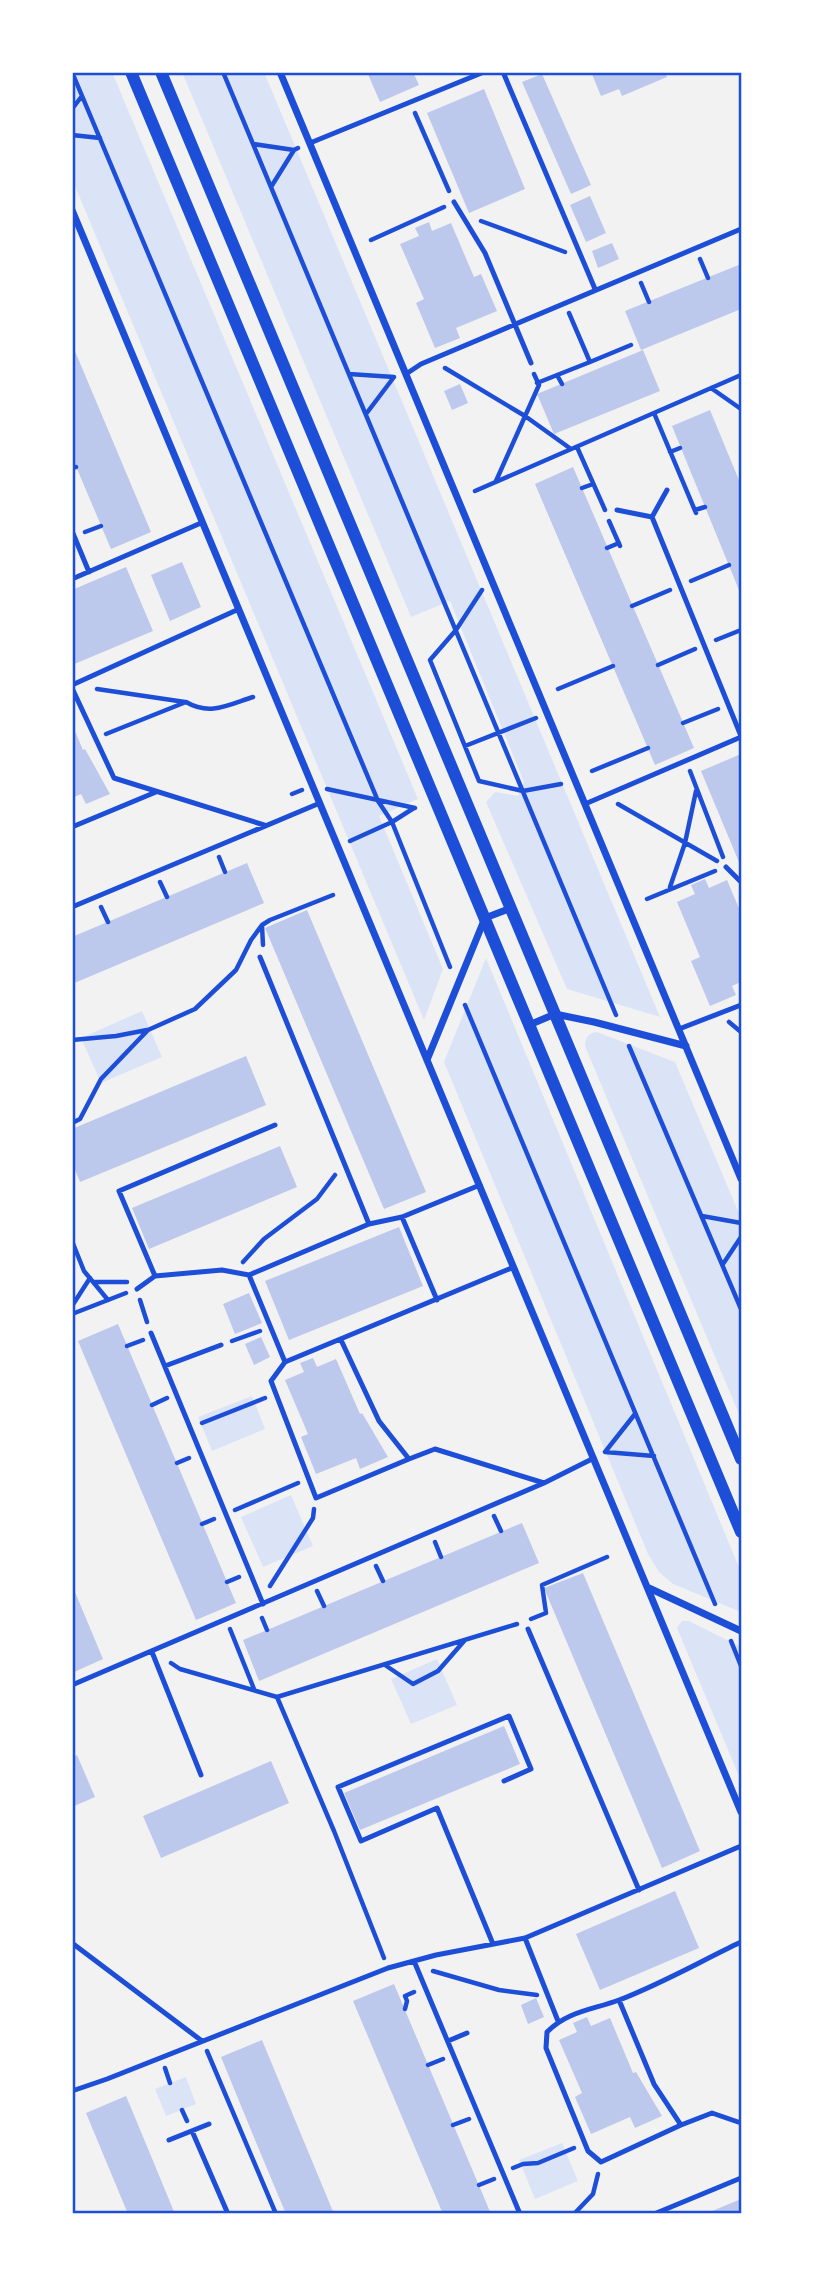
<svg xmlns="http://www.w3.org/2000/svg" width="813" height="2286" font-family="'Sofia Sans Condensed',sans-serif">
<rect width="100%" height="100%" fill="#f2f2f2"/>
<!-- green -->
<path fill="#dbe4f7" d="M72,72h40l306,727 -39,17 64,153 -19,51 -352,-841z
M182,72h82l396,945 -93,-28 -81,-187 9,-10 23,4 6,-14 -74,-181 -39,16z
M486,958l255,614v40l-68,-28 -14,-12 -11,-18 -204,-492z
M142,1011l20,46 -61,26 -20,-45z
M597,1032l78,30 66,156v201l-156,-373c0,-9 4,-13 12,-14z
M252,1396l13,33 -53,22 -14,-34z
M291,1495l22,51 -50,21 -22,-50z
M682,1621h7l52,26v134l-64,-153z
M437,1659l20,46 -46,19 -20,-45z
M186,2077l10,27 -30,12 -11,-27z
M562,2143l16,38 -43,18 -16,-39z"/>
<!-- building -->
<path fill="#bdc9ec" d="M367,72h46l6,13 -39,17z
M591,72h74l2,5 -45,19 -3,-7 -18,7z
M542,74l49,111 -20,9 -49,-112z
M484,89l41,100 -56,24 -42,-100z
M590,196l16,37 -20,9 -16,-37z
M429,222l3,9 19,-8 23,54 7,-3 16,37 -41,17 4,10 -25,10 -19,-45 8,-4 -24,-55 19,-8 -4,-8z
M612,243l7,16 -21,9 -6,-17z
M741,264v45l-100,41 -16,-39z
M72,344l79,188 -40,17 -39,-92z
M643,350l17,41 -106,43 -17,-40z
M460,384l8,19 -16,7 -8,-19z
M710,410l31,75v110l-69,-169z
M573,467l121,281 -39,17 -120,-281z
M182,562l19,45 -31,14 -19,-46z
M126,567l27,64 -81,34v-75z
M72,724l11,26 2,-1 25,45 -24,10 -5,-10 -9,4z
M741,754v113l-40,-96z
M247,863l17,40 -192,81v-47z
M705,879l4,9 18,-8 14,33v69l-9,4 4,9 -26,11 -19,-45 9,-4 -23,-55 18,-8 -4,-9z
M307,910l119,282 -42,17 -119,-281z
M246,1056l20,49 -186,77 -8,-20v-33z
M280,1146l17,41 -148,62 -17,-41z
M399,1227l24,59 -134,54 -24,-59z
M249,1293l13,30 -27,11 -12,-30z
M118,1324l118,279 -40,17 -118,-279z
M261,1337l9,20 -16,8 -9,-21z
M313,1358l4,9 19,-8 24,55 2,-1 26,44 -28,12 -4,-11 -40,16 -15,-37 7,-3 -23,-54 19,-8 -4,-9z
M522,1523l17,40 -280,118 -16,-41z
M583,1573l117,278 -38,17 -118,-280z
M72,1585l31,74 -31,14z
M504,1726l16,38 -160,66 -16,-37z
M77,1755l18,42 -23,10v-50z
M271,1761l18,42 -128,55 -18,-42z
M675,1891l24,57 -99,42 -24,-56z
M394,1984l97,230h-48l-90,-213z
M536,1998l8,19 -16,7 -7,-19z
M587,2017l4,9 19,-8 23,55 3,-1 26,44 -27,12 -5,-11 -39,17 -16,-37 7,-4 -23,-53 18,-8 -4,-9z
M262,2040l72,174h-48l-33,-79 -32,-78z
M126,2096l8,19 41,99h-47l-42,-101z
M741,2199v15h-36z"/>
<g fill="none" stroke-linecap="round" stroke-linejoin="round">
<!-- path -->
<path stroke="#1d4ed8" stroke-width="4.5" d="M72,72l306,729 14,21 58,145
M223,72l393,943
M72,109l10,-13
M415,113l34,78
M72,135l28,3
M253,144l41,6
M271,187l23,-37 4,-2
M481,221l84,31
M371,240l73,-33
M700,259l8,19
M641,283l8,19
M590,362l41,-17
M445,368l80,48 46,33
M349,374l45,3 -28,37
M557,375l5,9
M537,383l53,-21 -21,-49
M711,388l30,21
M654,413l42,100
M577,447l28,63
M670,452l10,-4
M72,468l4,-1
M496,481l43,-96 -5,-11
M582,488l11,-4
M475,491l266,-116
M695,510l10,-3
M609,521l11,25
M85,532l16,-6
M607,548l12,-5
M691,581l38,-16
M482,590l-26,40 -26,30 49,121 44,10 38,-7
M632,606l38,-16
M716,640l25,-10
M658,665l37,-16
M97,689l88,13
M558,689l55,-23
M683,723l35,-14
M106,734l80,-32c24,14 42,3 67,-5
M465,746l71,-28
M592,771l56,-23
M690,771l33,86
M327,789l88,19
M292,794l10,-4
M618,804l99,57
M350,841l42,-19 22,-14
M219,857l6,15
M160,882l7,15
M670,887l15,-44 11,-52
M647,899l68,-28
M101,907l7,15
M262,926l1,19
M465,1005l250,599
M729,1022l12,10
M72,1040l44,-4 31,-6
M629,1046l112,263
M72,1123l8,-4 21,-40 47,-49 47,-21 41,-39 15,-30 11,-15 8,-5 63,-25
M702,1216l39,7
M72,1241l12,30 24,29
M243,1262l21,-23 53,-40 18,-24
M723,1264l18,-27
M94,1282h33
M140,1300l7,22
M72,1306l18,-28
M72,1314l54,-21
M232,1341l28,-10
M127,1346l16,-6
M152,1405l15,-7
M635,1414l-30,38 49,4
M202,1423l63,-25
M177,1463l12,-5
M235,1510l63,-27
M494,1516l7,15
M202,1524l12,-5
M435,1542l6,15
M376,1566l7,15
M227,1582l12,-5
M270,1586l43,-68 1,-9
M317,1591l7,15
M262,1618l5,12
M531,1619l15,-6 -4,-28 65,-28
M230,1629l24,60
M731,1641l10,25
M171,1663l9,6 97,28 57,134 50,127
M385,1665l28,19 25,-13 27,-31
M277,1697l240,-73
M433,1971l66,19 38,5
M405,2009l2,-8 -2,-5 9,-4
M207,2051l69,163
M428,2065l15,-6
M165,2068l5,15
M182,2110l5,11
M453,2125l16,-6
M513,2168l10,-4 15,-1 36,-15
M479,2185l15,-6
M574,2214l19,-20 5,-20"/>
<!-- service -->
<path stroke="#1d4ed8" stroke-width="5" d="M503,72l92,217
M310,143l174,-71
M454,202l31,51 46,110
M406,374l15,-10 320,-135
M617,510l35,7 89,219
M652,517l15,-27
M72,531l17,41
M72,579l129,-56
M72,685l167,-76
M72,688l42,90 150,47
M585,804l156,-67
M72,827l84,-35
M726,867l15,15
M72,907l248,-104
M260,957l109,267
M679,1029l62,-24
M480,1185l-78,32 -33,7 -120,51 36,87 229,-95
M402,1217l35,83
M155,1276l-36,-85 156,-66
M137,1289l18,-13 67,-6 27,5
M151,1333l112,271
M285,1362l-14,19 45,117 93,-39 -30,-38 -38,-81
M165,1366l56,-21
M409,1459l26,-10 109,34
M528,1629l111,261
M152,1652l49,123
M72,1685l472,-202 50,-25
M525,1938l33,83
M741,1942c-40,19 -80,42 -122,58 -27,10 -51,11 -72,32l-1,16 42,103 13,11 80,-37 31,-12 29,10
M72,1943l130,98
M493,1944l-56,-136 -76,33 -23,-54 171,-71 22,53 -27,12
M414,1961l106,253
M619,2000l35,84 27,41
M448,2041l19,-8
M72,2091l35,-12 281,-111 48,-13 89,-17 216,-92
M192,2131l36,83
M169,2140l40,-16
M654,2214l87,-36"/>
<!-- minor -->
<path stroke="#1d4ed8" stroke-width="7" d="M280,72l461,1107
M72,210l669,1602
M529,1025l26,-11 39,8 92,24
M427,1060l58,-142 26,-10
M649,1588l92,43"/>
<!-- tertiary -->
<path stroke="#1d4ed8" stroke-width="12" d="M131,72l610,1460
M161,72l580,1387"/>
</g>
<!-- border -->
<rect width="813" height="2286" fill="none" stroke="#ffffff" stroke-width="147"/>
<rect x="74" y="74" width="666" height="2138" fill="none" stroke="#1d4ed8" stroke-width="2.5"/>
</svg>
